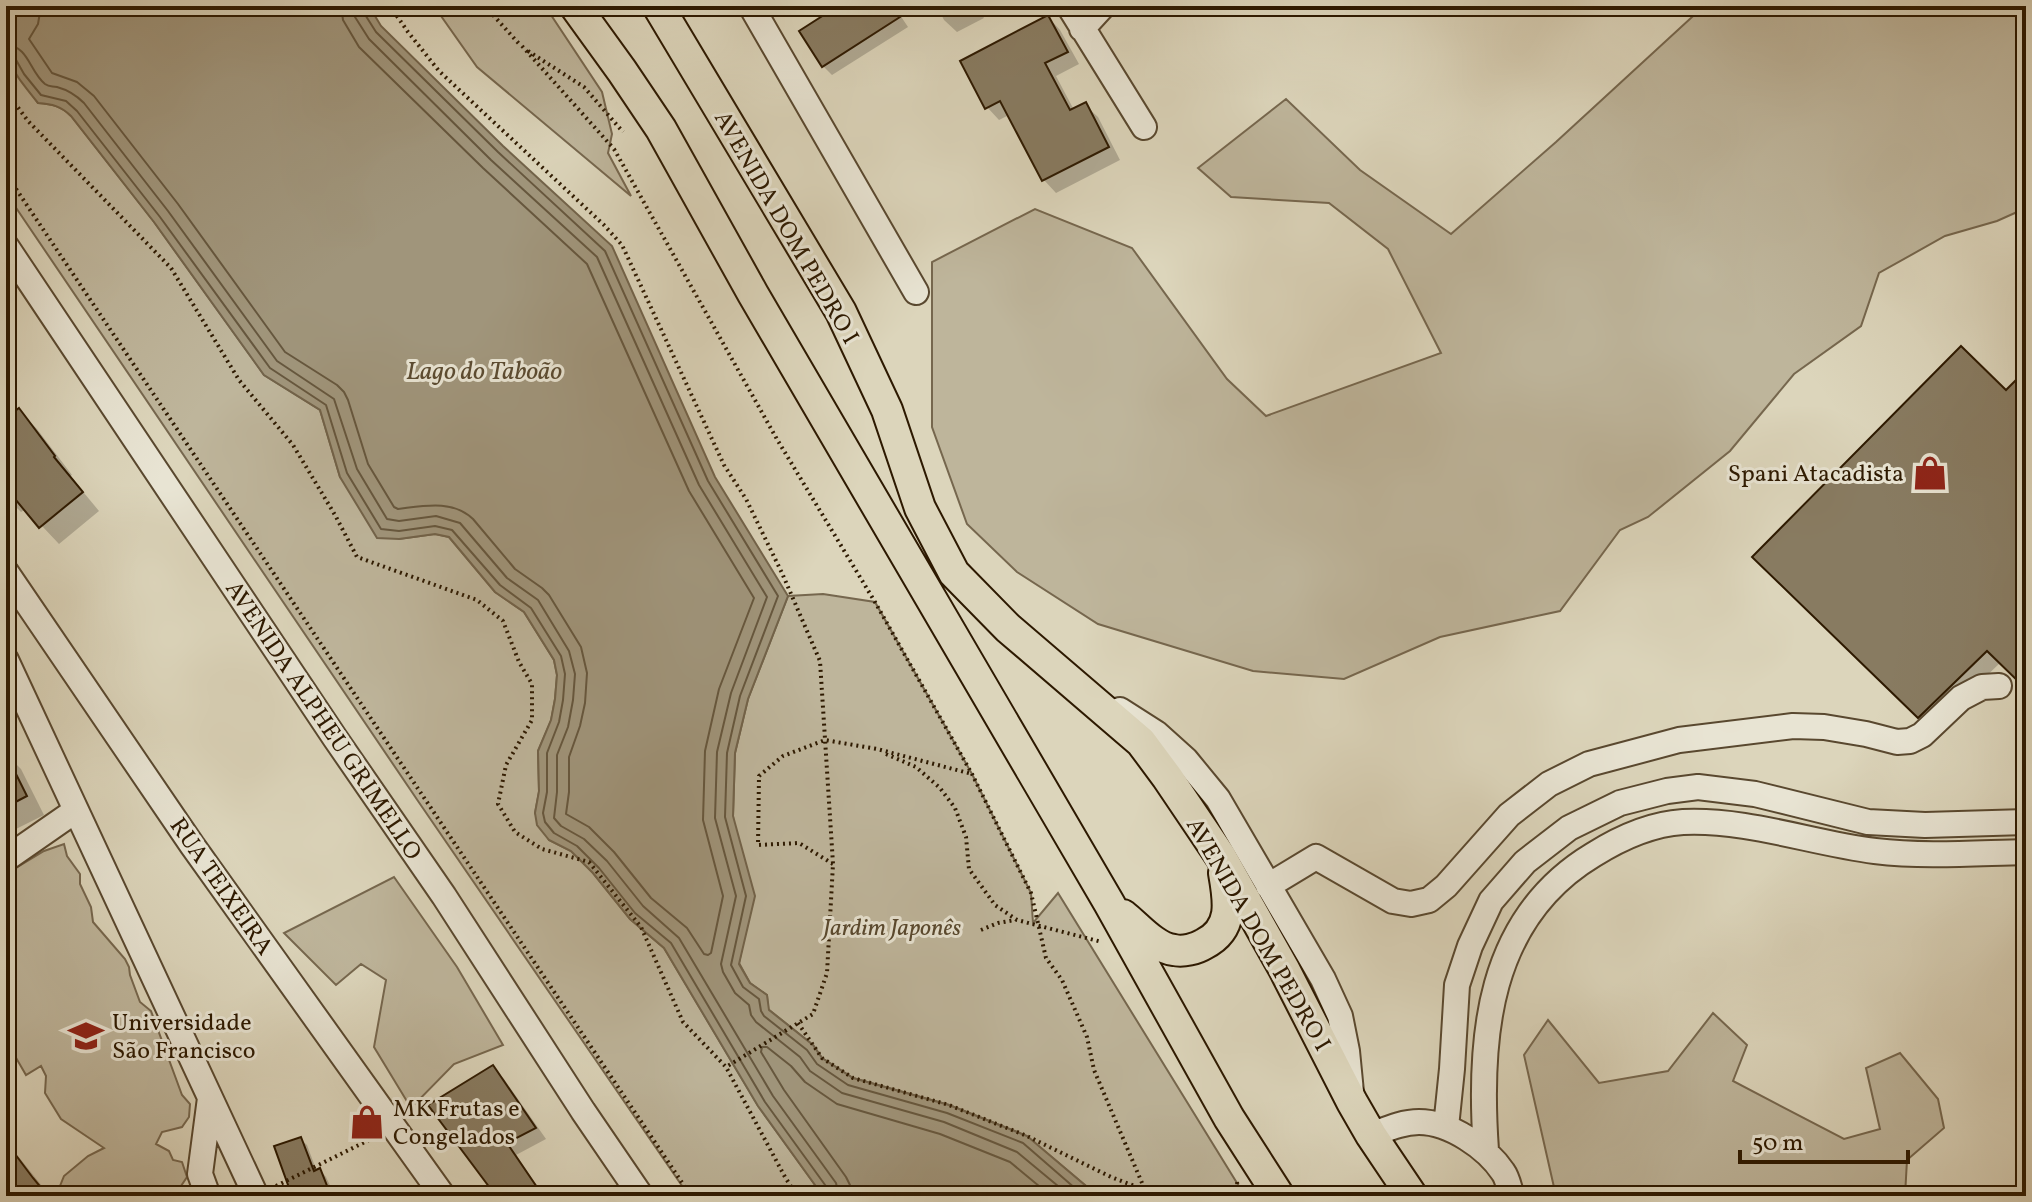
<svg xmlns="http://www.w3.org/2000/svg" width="2032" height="1202" font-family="Vollkorn,serif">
<rect width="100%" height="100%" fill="#dcd5bb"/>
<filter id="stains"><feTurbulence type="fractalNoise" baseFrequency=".0025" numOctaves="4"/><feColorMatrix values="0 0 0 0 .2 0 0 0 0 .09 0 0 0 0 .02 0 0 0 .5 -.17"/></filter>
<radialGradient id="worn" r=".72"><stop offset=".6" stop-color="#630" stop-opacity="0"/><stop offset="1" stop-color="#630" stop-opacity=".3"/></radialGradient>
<!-- green -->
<path fill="#beb59b" stroke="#76674e" stroke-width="2" d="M434,6h111l57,86 10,42 -4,19 23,43 -154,-129z
M1704,6h221l11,9 12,-9h78v202l-29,13 -52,15 -66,37 -18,53 -67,48 -64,77 -82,66 -28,13 -60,81 -120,26 -96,42 -91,-8 -155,-47 -81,-52 -50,-48 -35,-97v-165l103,-53 97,39 95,131 39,37 175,-63 -53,-104 -59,-46 -98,-6 -33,-29 88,-69 74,71 91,64 105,-92z
M6,47l2,14 30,42c14,1 23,3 33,13l83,106 110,153 56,35 20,67 59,62 36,-5 14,3 46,55 29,20 30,48 3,15 -2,24 -4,22 -13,30 1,41 -4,21 14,27 22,11 22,22 37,46 34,29 94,158 65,90h-134l-271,-395 -412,-608z
M823,594l52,8 97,172 59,119 2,30 25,-30 187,303h-151l-8,-10 -59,-50 -78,-31 -96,-27 -31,-20 -9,-13 -45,-36 -1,-14 -17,-12 -11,-20 6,-30 -12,-117 2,-63 13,-54 40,-103z
M64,844l3,12 13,18v10l11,23 2,15 32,37 4,8 1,8 10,27 11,9 31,84 8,9 -1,13 -7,10 -20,5 -6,12 13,7 4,9 9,2 5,15 -6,9 6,10h-131l8,-20 24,-20 16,-8 -43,-29 -16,-26 1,-17 -5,-10 -15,9 -11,-19 -9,-9v-173l38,-23z
M394,877l63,90 46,78 -49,19 -43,44 -37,-61 12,-67 -25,-16 -25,21 -52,-52z
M1713,1013l34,32 -14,36 111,58 36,-10 -14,-61 34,-15 38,46 6,29 -37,32 -2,36h-349l-32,-141 24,-35 51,63 69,-12z"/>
<!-- water -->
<path fill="#a0957b" stroke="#72634a" stroke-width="2" d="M11,6h358l12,20 122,120 109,100 103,231 73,119 -40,103 -13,54 -2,63 22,80 -16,68 11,19 17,12 2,15 44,35 9,13 31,20 96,27 78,31 59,50 8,10h-271l-65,-90 -94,-158 -34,-29 -37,-46 -22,-22 -22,-11 -12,-15 -2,-12 4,-22 -1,-40 13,-31 4,-21 2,-24 -3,-15 -30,-48 -29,-20 -46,-55 -14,-3 -36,5 -22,-1 -37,-61 -20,-67 -56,-35 -110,-153 -83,-106c-10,-10 -19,-12 -33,-13 -33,-41 -36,-45 -27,-97z"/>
<!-- shadow -->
<path fill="#0003" d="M835,6h59l14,21 -76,48 -9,-9 14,-57z
M937,6h48l-6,3 5,9 -27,14 -13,-12z
M1048,17l12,13 19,34 -23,12 18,34 11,-5 13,12 22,43 -64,33 -12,-13 -35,-65 -10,5 -12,-13z
M2026,373v313l-25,-24 -70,67 -176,-172 251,-164z
M19,411l18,18 35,46 -2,1 29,35 -40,33 -33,-35 -5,3 -15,-15v-76z
M6,754l15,15 23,46 -38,19z
M493,1068l11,11 42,60 -30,16 28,41h-45z
M300,1139l7,6 10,27 3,-2 6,7 9,19h-46l-4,-8 6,-3z
M6,1141l44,55h-44z"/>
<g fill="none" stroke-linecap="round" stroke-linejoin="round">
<!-- shore -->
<path stroke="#66573e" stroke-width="2" d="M41,6l-3,18 -9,15 23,34 25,9 17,14 84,108 107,148 52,33 7,7 4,8 20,64 26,43 4,2c25,-3 54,-10 75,10l42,50 27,19 7,7 32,52 6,26 -2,30 -5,23 -11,31v35l-3,22 23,13 25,25 37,46 36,30 17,26 4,1 3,-2 12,-57 -20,-76 2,-69 14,-62 35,-91 -65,-107 -102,-227 -104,-96 -124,-121 -16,-27 -2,-14
M353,6l2,11 14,22 122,121 106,97 102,228 68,112 -36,96 -14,59 -2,66 21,78 -15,68 2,8 12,21 14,12 2,10 5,7 44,35 10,14 32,22 102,29 73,30 53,44
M363,6l1,7 12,19 122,120 107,99 103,230 70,115 -38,100 -13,57 -2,64 21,79 -15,69 12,22 16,12 2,12 3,5 43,34 10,14 31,21 99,28 76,30 61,53
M6,45c23,1 23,26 39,39 4,3 6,2 12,3 11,3 19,8 27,16l84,108 109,150 57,38 23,70 30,50 12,2 37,-5 24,7 47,55 31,22 31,51 6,23 -2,26 -5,27 -11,28v37l-3,26 7,8 23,13 23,22 36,45 36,32 94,158 63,87 3,13
M6,55l9,3 9,16 17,21 25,6 11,10 83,106 110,151 56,37 21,68 34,56 18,2 36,-5 17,4 48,55 31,23 30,48 4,18 -2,26 -4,22 -12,31v39l-4,21 2,9 9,11 23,13 22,22 36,45 36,30 94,159 63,87 1,7
M851,1196l-1,-11 -4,-8 -62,-87 -23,-38 1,-5h5l24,19 14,16 32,22 103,30 70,28 41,34"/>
</g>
<!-- building -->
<path fill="#887b61" stroke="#2d1900" stroke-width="2" d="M838,6h55l7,11 -78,50 -23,-36z
M1048,15l20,37 -23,11 25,47 16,-8 23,45 -67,34 -42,-80 -15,8 -25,-48z
M1961,346l45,44 20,-20v319l-39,-38 -69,67 -166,-161z
M19,408l36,48 -1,1 29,35 -44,36 -33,-40v-70z
M6,754l21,42 -21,11z
M493,1065l43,63 -29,15 36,53h-47l-68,-91z
M364,1112l12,17 -12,8 -9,-20z
M301,1137l13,34 6,-3 11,28h-39l-18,-50z
M6,1142l27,36 15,18h-42z"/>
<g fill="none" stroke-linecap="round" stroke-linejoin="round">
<!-- minor casing -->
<g stroke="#59482f" stroke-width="28">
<path id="minor" d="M751,6l165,286
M1069,6l75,121
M1082,29l21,-23
M6,246l329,492 109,158 139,215 58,85
M6,572l186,273 251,351
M6,660l250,536
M1120,710l36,23 30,27 32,39 105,180 17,37 7,35 4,41
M6,859l69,-48
M1268,886l48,-29 77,44 18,3 18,-4 17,-14 63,-71 40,-31 40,-20 90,-24 114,-14 31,1 42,7 31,8 13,-1 12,-6 39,-37 21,-11 17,-1
M1446,1127l6,-58 5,-84 13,-39 21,-45 34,-39 44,-34 51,-25 47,-12 31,-4 57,7 113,28 57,3 101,-3
M1371,1135c16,-6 31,-13 48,-13 31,0 68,26 84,50 5,7 6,16 9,24
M1486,1150c-8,-112 1,-231 107,-295 27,-17 58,-31 90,-33 65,-3 128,21 192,29 50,6 101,2 151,1
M208,1196l-8,-22 10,-76"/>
</g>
<!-- major casing -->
<g stroke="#2d1900" stroke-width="34">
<path id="major" d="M575,6l47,65 39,58 92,165 356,609 120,215 50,78
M658,6l183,306 46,98 33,98 34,65 54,55 133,114 26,35 54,80 63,112 68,133 19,33 41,61
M1123,915c14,11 32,33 51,35 9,2 22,-1 30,-6 30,-15 25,-43 20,-71"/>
</g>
<!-- path -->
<path stroke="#2d1900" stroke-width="4" stroke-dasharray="2 4" stroke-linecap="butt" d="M390,6l18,26 31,39 165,154 18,20 102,220 22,34 36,74 38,88 13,203 -6,109 -14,41 -87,53
M485,6l36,40
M522,46l92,103 164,292 97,161 97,172 59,119 15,65 16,22 25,57 7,33 51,120 5,6
M528,51l56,36 39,45
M6,81l2,13 20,27 143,147 68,112 54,65 42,70 22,42 120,43 26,21 16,41 13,22v36l-26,45 -8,39 17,28 27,17 47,13 52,65 42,95 43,45 59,110 12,19
M6,174l685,1022
M886,754l30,13 24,21 15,20 11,29 3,32 26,36 22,15 85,22
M833,864l-34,-21 -41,2 1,-69 24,-20 42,-16 52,9 95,25
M981,930l17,-7 17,-3
M798,1023l24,35 31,20 96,27 78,31 84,41 34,13
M1237,1182l2,14
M276,1186l99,-49"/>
<!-- minor -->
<use href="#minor" stroke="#e8e4d3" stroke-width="24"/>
<!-- major -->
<use href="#major" stroke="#dcd5bb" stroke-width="30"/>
</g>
<!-- icons -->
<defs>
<g id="shop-bare" transform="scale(2.76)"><path d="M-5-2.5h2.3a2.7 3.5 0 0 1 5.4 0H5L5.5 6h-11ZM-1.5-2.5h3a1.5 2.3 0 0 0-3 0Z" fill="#8f2418" stroke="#e8e4d3" stroke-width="2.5" paint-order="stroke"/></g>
<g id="university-bare" transform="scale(2.76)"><path d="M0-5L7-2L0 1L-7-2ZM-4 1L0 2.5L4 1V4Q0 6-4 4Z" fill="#8f2418" stroke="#e8e4d3" stroke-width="2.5" paint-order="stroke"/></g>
</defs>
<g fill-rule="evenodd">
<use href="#shop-bare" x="1930" y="473"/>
<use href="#university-bare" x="86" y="1036"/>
<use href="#shop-bare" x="367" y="1122"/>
</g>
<g text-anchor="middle" stroke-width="6" stroke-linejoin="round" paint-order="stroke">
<!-- street labels -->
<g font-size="24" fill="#2d1900" stroke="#e8e4d3">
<text transform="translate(787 227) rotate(60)" y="8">AVENIDA DOM PEDRO I</text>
<text transform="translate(324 720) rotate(56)" y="8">AVENIDA ALPHEU GRIMELLO</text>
<text transform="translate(222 886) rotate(55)" y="8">RUA TEIXEIRA</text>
<text transform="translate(1259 934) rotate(60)" y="8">AVENIDA DOM PEDRO I</text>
</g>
<!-- poi labels -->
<g font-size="24" fill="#2d1900" stroke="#e8e4d3" text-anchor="start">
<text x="1904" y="481" text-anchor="end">Spani Atacadista</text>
<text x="112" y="1030">Universidade<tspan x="112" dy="28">São Francisco</tspan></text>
<text x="393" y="1116">MK Frutas e<tspan x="393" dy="28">Congelados</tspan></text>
</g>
<!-- park labels -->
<g font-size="24" font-style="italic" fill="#58482e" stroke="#e8e4d3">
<text x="892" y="935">Jardim Japonês</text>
</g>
<!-- water labels -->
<g font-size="26" font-style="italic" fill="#5b4b31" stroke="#e8e4d3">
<text x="484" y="379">Lago do Taboão</text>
</g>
</g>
<!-- margin -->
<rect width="2032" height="1202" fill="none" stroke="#dcd5bb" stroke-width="32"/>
<rect x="8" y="8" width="2016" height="1186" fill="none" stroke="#2d1900" stroke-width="4"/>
<rect x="16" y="16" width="2000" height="1170" fill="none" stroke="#2d1900" stroke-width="2"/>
<!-- scale -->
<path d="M1740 1150v12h168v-12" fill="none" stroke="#2d1900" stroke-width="4"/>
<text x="1752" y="1150" font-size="24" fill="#2d1900" stroke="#e8e4d3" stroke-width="6" paint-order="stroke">50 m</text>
<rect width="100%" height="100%" filter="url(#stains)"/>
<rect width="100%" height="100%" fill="url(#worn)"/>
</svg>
